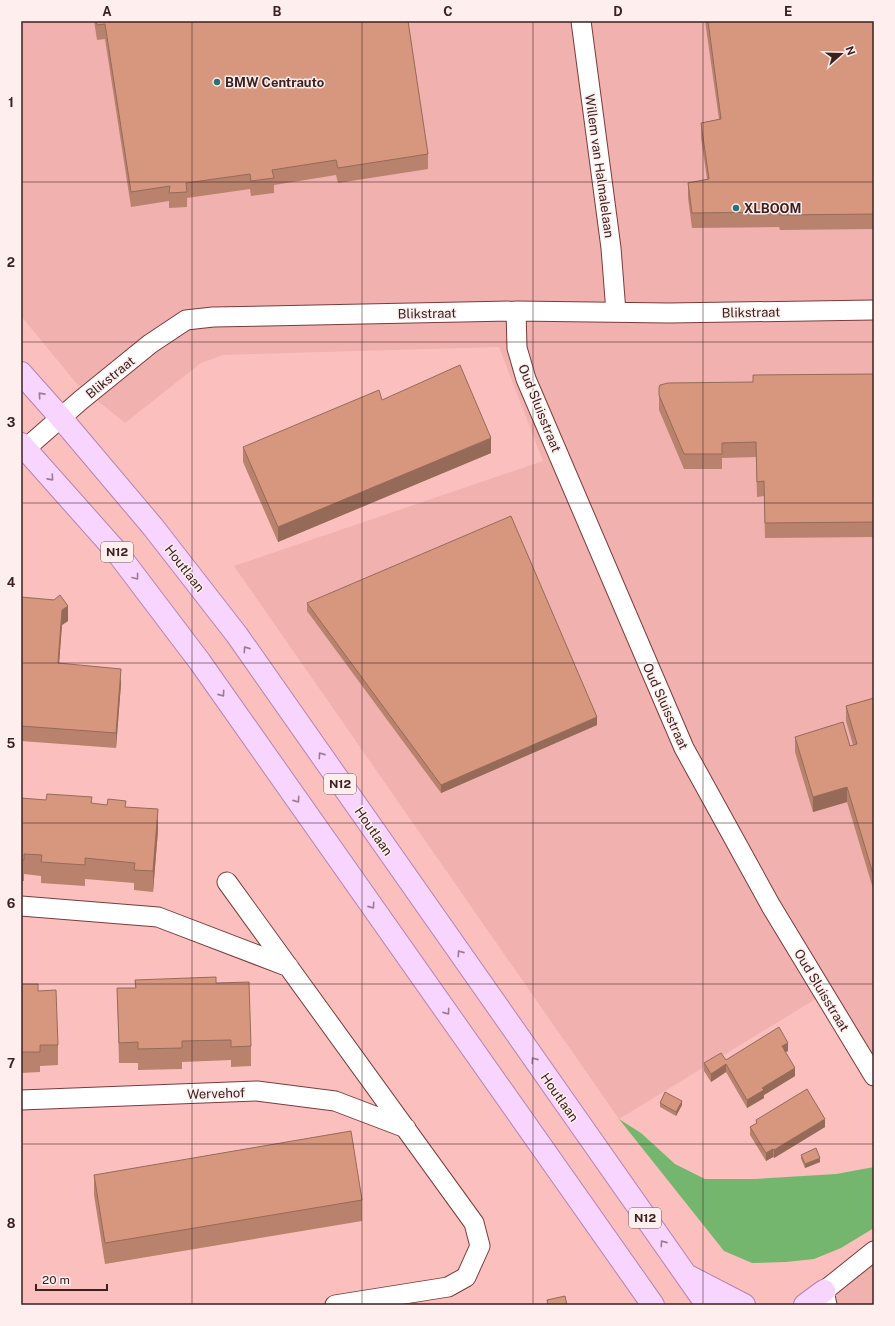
<svg xmlns="http://www.w3.org/2000/svg" width="895" height="1326" font-family="'Public Sans',sans-serif">
<rect width="100%" height="100%" fill="#fbc0be"/>
<!-- built -->
<path fill="#f1b1ae" d="M21,21h853v1055l-50,-82 -205,125 -385,-553 309,-105 -44,-114 -276,8 -22,8 -76,60 -48,-39 -56,-68z
M874,1251v54h-47l11,-25z"/>
<!-- green -->
<path fill="#75b66e" d="M619,1119l22,14 34,31 30,15h50l81,-5 38,-7v61l-33,20 -27,11 -28,3 -34,1 -28,-12z"/>
<g fill="none" stroke-linecap="round" stroke-linejoin="round">
<!-- minor casing -->
<g stroke="#793c3b" stroke-width="21">
<path id="minor" d="M581,21l30,227 5,64
M516,311l1,37 9,31 158,369 87,158 103,170
M25,449l56,-49 69,-56 36,-24 27,-3 303,-6 153,2 205,-3
M227,882l247,341 6,23 -14,31 -18,10 -113,18
M21,906l137,11 131,50
M21,1100l236,-9 78,10 71,27
M827,1305l-3,-14 50,-40"/>
</g>
<!-- primary casing -->
<g stroke="#b484b0" stroke-width="24">
<path id="primary" d="M21,373l40,45 92,109 84,108 470,670
M21,444l95,107 84,111 453,643
M690,1277l54,28
M805,1305l19,-14"/>
</g>
<!-- minor -->
<use href="#minor" stroke="#fff" stroke-width="19"/>
<!-- primary -->
<use href="#primary" stroke="#f8d5fe" stroke-width="22"/>
</g>
<!-- wall -->
<path fill="#b9826d" d="M94,21h314l20,133v15l-90,14 -2,-8 -62,10v8l-23,3 -1,-7 -63,9v9l-18,1v-7l-38,6 -26,-168 -8,1z
M705,21h169v208l-94,1 -1,-3 -87,1 -4,-30v-15l19,-4 -6,-41v-15l18,-4z
M874,374v163l-109,1 -1,-42 -7,1 -1,-40 -34,1v11h-38l-25,-59v-15l94,-13v-7z
M243,447l248,6 -213,89 -35,-80z
M21,597l47,24 -6,4 -3,38 62,21 -5,64 -95,-7z
M307,603l290,122 -156,68 -134,-182z
M874,698v194l-27,-90 -34,10 -18,-60v-15l55,9 3,-1 -7,-24v-15z
M21,798l105,9 32,23 -5,62 -19,-2v-7l-49,-4v7l-44,-3v-7l-17,-2v7h-3z
M135,980l81,3 35,63v20l-20,1v-7l-49,2v7l-44,1v-7h-19l-2,-75h18z
M21,984l17,7 20,54v20l-18,1v6l-19,1z
M788,1051l-2,1 9,24 -31,19v3l-17,10 -21,-36 -15,10 -7,-11v-8z
M660,1103l22,2 -6,11 -16,-9z
M756,1120l69,7 -51,31 -1,-1 -7,4 -16,-26v-8l6,-3z
M801,1155l19,7 -15,6 -4,-9z
M94,1175l268,25v21l-257,43 -11,-69z"/>
<!-- shaded-wall -->
<path fill="#966a59" d="M491,438v15l-213,89v-15z
M68,606v15l-6,4 -4,53v-15l4,-53z
M121,669v15l-5,64v-15z
M597,717v8l-156,68v-8z
M847,787v15l-34,10v-15z
M158,809v21l-5,62v-21z
M788,1043v8l-6,3v-8z
M726,1064v8l-15,10v-8z
M795,1068v8l-31,19v3l-17,10v-8l15,-12z
M682,1101v4l-6,11v-4z
M825,1119v8l-51,31v-8z
M773,1149v8l-7,4v-8z
M820,1158v4l-15,6v-4z"/>
<!-- building -->
<path fill="#d7977f" stroke="#966a59" d="M96,21h312l20,133 -90,14 -2,-8 -64,10 2,8 -23,3 -1,-7 -64,9 1,9 -18,1 1,-7 -39,6 -26,-168 -8,1z
M708,21h166v193l-94,1 -1,-3 -87,1 -4,-30 21,-4 -8,-56 20,-4z
M460,365l31,73 -213,89 -35,-80 136,-57 3,10z
M874,374v148l-109,1 -1,-42 -7,1 -1,-40 -34,1v11h-38l-25,-59v-7l1,-3 8,-2 85,-1v-7z
M511,516l86,201 -156,68 -134,-182z
M60,595l8,11 -6,4 -4,53 63,6 -5,64 -95,-7v-129l33,3z
M874,698v179l-27,-90 -34,10 -18,-60 48,-15 7,24 7,-2 -11,-38z
M47,794l45,3 -1,6 16,2 1,-6 18,2 -1,6 33,2 -5,62 -19,-1 1,-7 -50,-5v7l-44,-3 1,-7 -18,-1v6h-3v-62l25,2z
M216,977v6l33,-1 2,64 -20,1v-7l-49,1v7l-44,1v-7l-19,1 -2,-55h19l-1,-8z
M21,984h17v7l18,-1 2,55h-18v7h-19z
M779,1027l9,16 -6,3 13,22 -33,20 2,2 -17,10 -21,-36 -15,10 -7,-11 17,-10 5,7z
M807,1089l18,30 -51,31 -1,-1 -7,4 -16,-26 7,-4 -1,-3z
M665,1092l17,9 -6,11 -16,-9z
M351,1131l11,69 -257,43 -11,-68z
M816,1148l4,10 -15,6 -4,-9z
M565,1296l2,9h-19l-1,-5z"/>
<!-- one-way arrows -->
<defs><path id="oneway-chevron" d="M-2-3.5L2.5 0L-2 3.5" fill="none" stroke-width="1.6" stroke-linecap="round" stroke-linejoin="round"/></defs>
<g stroke="#9a7b8f">
<use href="#oneway-chevron" transform="translate(41 395) rotate(-132)"/>
<use href="#oneway-chevron" transform="translate(51 478) rotate(48)"/>
<use href="#oneway-chevron" transform="translate(136 577) rotate(53)"/>
<use href="#oneway-chevron" transform="translate(246 649) rotate(-125)"/>
<use href="#oneway-chevron" transform="translate(222 694) rotate(55)"/>
<use href="#oneway-chevron" transform="translate(321 755) rotate(-125)"/>
<use href="#oneway-chevron" transform="translate(297 800) rotate(55)"/>
<use href="#oneway-chevron" transform="translate(372 906) rotate(55)"/>
<use href="#oneway-chevron" transform="translate(460 953) rotate(-125)"/>
<use href="#oneway-chevron" transform="translate(447 1012) rotate(55)"/>
<use href="#oneway-chevron" transform="translate(534 1060) rotate(-125)"/>
<use href="#oneway-chevron" transform="translate(663 1243) rotate(-125)"/>
</g>
<!-- grid -->
<path fill="none" stroke="#3c2120" stroke-width="1" stroke-opacity="0.55" d="M192,21v1284M362,21v1284M533,21v1284M703,21v1284M21,182h853M21,342h853M21,503h853M21,663h853M21,823h853M21,984h853M21,1144h853"/>
<!-- markers -->
<g fill="#297378" stroke="#feeeed" stroke-width="1.5">
<circle cx="217" cy="82" r="4"/>
<circle cx="736" cy="208" r="4"/>
</g>
<g text-anchor="middle" stroke-width="3" stroke-linejoin="round" paint-order="stroke">
<!-- shield labels -->
<g fill="#feeeed" stroke="#765e5e" stroke-width="1">
<rect x="101" y="542" width="32" height="20" rx="3"/>
<rect x="324" y="774" width="32" height="20" rx="3"/>
<rect x="629" y="1208" width="32" height="20" rx="3"/>
</g>
<g font-size="12" font-weight="bold" fill="#3c2120">
<text x="117" y="556">N12</text>
<text x="340" y="788">N12</text>
<text x="645" y="1222">N12</text>
</g>
<!-- poi labels -->
<g font-size="13" font-weight="bold" fill="#3c2120" stroke="#feeeed" text-anchor="start">
<text x="225" y="87">BMW Centrauto</text>
<text x="744" y="213">XLBOOM</text>
</g>
<!-- street labels -->
<g font-size="13" fill="#3c2120" stroke="#feeeed">
<text transform="translate(600 166) rotate(82)" y="5">Willem van Halmalelaan</text>
<text transform="translate(751 312) rotate(-1)" y="5">Blikstraat</text>
<text transform="translate(427 313) rotate(-1)" y="5">Blikstraat</text>
<text transform="translate(110 377) rotate(-39)" y="5">Blikstraat</text>
<text transform="translate(540 408) rotate(68)" y="5">Oud Sluisstraat</text>
<text transform="translate(185 568) rotate(52)" y="5">Houtlaan</text>
<text transform="translate(666 706) rotate(66)" y="5">Oud Sluisstraat</text>
<text transform="translate(374 831) rotate(55)" y="5">Houtlaan</text>
<text transform="translate(822 990) rotate(59)" y="5">Oud Sluisstraat</text>
<text transform="translate(216 1093) rotate(-2)" y="5">Wervehof</text>
<text transform="translate(560 1097) rotate(55)" y="5">Houtlaan</text>
</g>
</g>
<!-- border -->
<rect width="895" height="1326" fill="none" stroke="#feeeed" stroke-width="44"/>
<!-- north arrow -->
<g transform="translate(841 54) rotate(70)" stroke="#feeeed" stroke-width="3" paint-order="stroke">
<path d="M0-3L7 15L0 10L-7 15Z" fill="#3c2120"/>
<text y="-6" font-size="11" font-weight="bold" text-anchor="middle" fill="#3c2120">N</text>
</g>
<!-- scale -->
<path d="M36 1284v6h71v-6" fill="none" stroke="#3c2120" stroke-width="2"/>
<text x="42" y="1284" font-size="12" fill="#3c2120" stroke="#feeeed" stroke-width="3" paint-order="stroke">20 m</text>
<rect x="22" y="22" width="851" height="1282" fill="none" stroke="#3c2120" stroke-width="1.5"/>
<g font-size="13" text-anchor="middle" font-weight="bold" fill="#3c2120">
<text x="107" y="16">A</text>
<text x="277" y="16">B</text>
<text x="448" y="16">C</text>
<text x="618" y="16">D</text>
<text x="788" y="16">E</text>
<text x="11" y="107">1</text>
<text x="11" y="267">2</text>
<text x="11" y="427">3</text>
<text x="11" y="587">4</text>
<text x="11" y="748">5</text>
<text x="11" y="908">6</text>
<text x="11" y="1068">7</text>
<text x="11" y="1228">8</text>
</g>
</svg>
